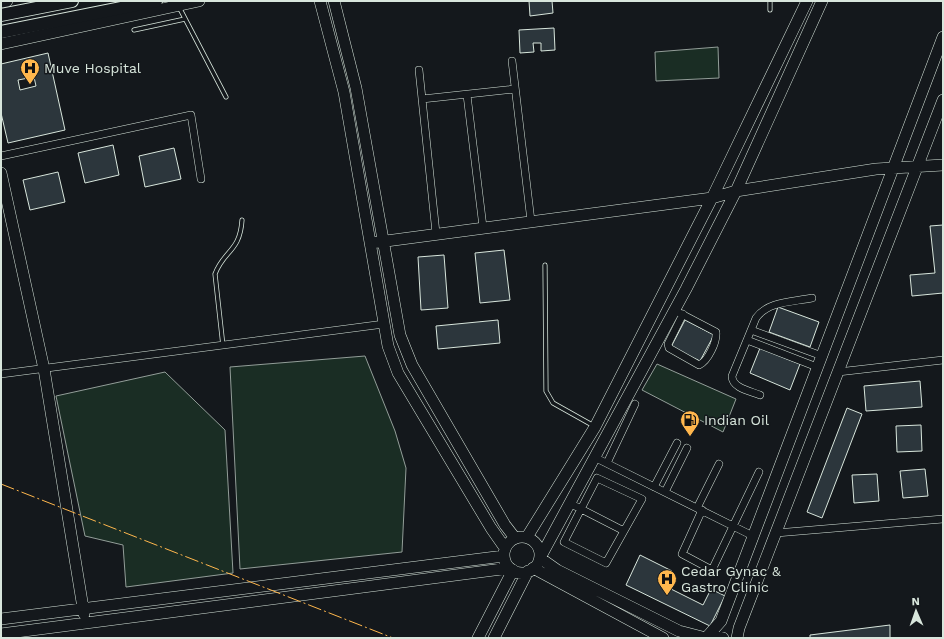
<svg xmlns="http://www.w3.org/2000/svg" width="944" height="639" font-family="'Work Sans',sans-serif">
<rect width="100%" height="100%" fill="#14181c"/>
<!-- green -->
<path fill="#1a2d24" stroke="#939e99" d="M718,47l1,31 -63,3 -1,-29z
M365,356l30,75 11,37 -4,84 -162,17 -10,-202z
M657,364l79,35 -13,33 -81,-42z
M165,372l60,58 8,143 -107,14 -3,-42 -38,-9 -29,-140z"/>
<!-- building -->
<path fill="#2c363c" stroke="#d8e6dc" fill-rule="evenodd" d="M529,1h23l1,12 -23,3z
M554,28l1,22 -14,1v-8h-8l1,9 -14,1 -1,-23z
M48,53l17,77 -57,13 -7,-30v-49zM34,77l2,9 -16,4 -2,-10z
M113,145l6,30 -34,8 -7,-30z
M174,148l7,31 -36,8 -6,-31z
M58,172l7,30 -35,8 -7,-30z
M943,225v68l-31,3 -2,-21 25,-2 -5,-47z
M504,250l6,50 -30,3 -5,-50z
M444,255l4,53 -27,2 -3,-53z
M778,307l41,15 -9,25 -41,-15z
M498,320l2,23 -62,6 -2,-23z
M685,320l29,15 -14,26 -29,-14z
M760,348l40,16 -10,26 -40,-17z
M920,381l2,26 -56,4 -2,-25z
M847,408l15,6 -40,104 -15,-6z
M921,425l1,26 -25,1 -1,-26z
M925,469l3,27 -25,2 -3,-27z
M877,474l2,27 -25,2 -2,-28z
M640,555l32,16 -7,15 38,19 8,-16 14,7 -15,30 -84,-41z
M890,625v13h-80v-3z"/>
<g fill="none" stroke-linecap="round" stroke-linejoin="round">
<!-- lane casing -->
<g stroke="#d8e6dc" stroke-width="5">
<path id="lane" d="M770,1v9
M179,7l47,90
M134,30l51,-11
M545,265l1,126 7,12 41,23
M223,346l-8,-72c9,-24 25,-22 27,-54"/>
</g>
<!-- street casing -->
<g stroke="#d8e6dc" stroke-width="8">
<path id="street" d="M512,61l19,160
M419,70l17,163
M467,95l16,132
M422,99l92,-10
M1,156l190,-41 10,64
M674,310l42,22c1,10 -8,29 -17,33l-30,-17 -1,-4 15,-30
M751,330l71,26
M747,340l70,27
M838,372l105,-12
M1,374l383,-50
M760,395c-10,-4 -28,-7 -28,-19l24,-58c12,-17 36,-16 56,-20
M594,457l159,79
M607,463l28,-59
M654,487l23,-44
M665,492l22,-44
M569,503l12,6 16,-31 45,21 -36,64 -42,-21 17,-33 43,22
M697,508l22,-44
M702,510l-20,44 30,16 47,-98
M776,533l167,-14"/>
</g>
<!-- secondary casing -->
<g stroke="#d8e6dc" stroke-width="12">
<path id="secondary" d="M320,1l24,91 44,254 10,27 93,155 14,20
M334,1l22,87 44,247 12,30 93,160 10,13
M822,1l-86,190 -50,98 -146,269 17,12 122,61 27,7 15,-17 222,-584
M1,2l6,-1
M1,44l198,-43
M1,173l43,196 40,245
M371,243l341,-45 24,-7 140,-22 67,-4
M527,537l68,-110 117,-229 95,-197
M504 555a18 18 0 1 1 36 0a18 18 0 1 1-36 0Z
M533,568l130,70
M1,619l503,-63
M1,634l509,-66
M478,638l35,-68
M494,638l34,-67
M705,638l8,-2 10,2
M737,638l2,-10 204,-528"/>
</g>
<!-- primary casing -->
<g stroke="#d8e6dc" stroke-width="14">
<path id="primary" d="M1,15l71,-14
M1,32l155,-31"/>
</g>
<!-- lane -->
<use href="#lane" stroke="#14181c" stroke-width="3.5"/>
<!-- street -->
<use href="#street" stroke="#14181c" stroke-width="7"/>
<!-- secondary -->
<use href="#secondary" stroke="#14181c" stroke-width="11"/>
<!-- primary -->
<use href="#primary" stroke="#14181c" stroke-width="12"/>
<!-- power -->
<path stroke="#ffb74d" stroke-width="1" stroke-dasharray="14 3 2 3" stroke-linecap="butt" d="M1,484l392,154"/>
</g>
<!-- icons -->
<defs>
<g id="hospital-pin" transform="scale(1)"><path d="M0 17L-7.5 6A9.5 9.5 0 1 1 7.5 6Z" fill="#ffb74d" stroke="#14181c"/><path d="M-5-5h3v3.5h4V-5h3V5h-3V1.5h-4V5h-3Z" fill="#111"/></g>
<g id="fuel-pin" transform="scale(1)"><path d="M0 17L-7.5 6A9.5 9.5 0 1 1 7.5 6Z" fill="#ffb74d" stroke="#14181c"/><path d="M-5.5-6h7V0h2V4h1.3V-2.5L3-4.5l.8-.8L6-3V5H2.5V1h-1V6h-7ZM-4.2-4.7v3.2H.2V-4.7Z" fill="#111"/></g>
</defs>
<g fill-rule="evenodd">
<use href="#hospital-pin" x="30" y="68"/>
<use href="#fuel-pin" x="690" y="420"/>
<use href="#hospital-pin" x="667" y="579"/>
</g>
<g text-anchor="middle" stroke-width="3" stroke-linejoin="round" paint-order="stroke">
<!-- poi labels -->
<g font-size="14" fill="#d8e6dc" stroke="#14181c" text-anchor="start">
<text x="44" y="73">Muve Hospital</text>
<text x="704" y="425">Indian Oil</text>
<text x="681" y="576">Cedar Gynac &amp;<tspan x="681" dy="16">Gastro Clinic</tspan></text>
</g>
</g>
<!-- border -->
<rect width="944" height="639" fill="none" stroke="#d8e6dc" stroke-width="4"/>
<!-- north arrow -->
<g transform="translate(916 611) rotate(358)" stroke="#14181c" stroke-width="3" paint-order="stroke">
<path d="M0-3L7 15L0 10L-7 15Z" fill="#d8e6dc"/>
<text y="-6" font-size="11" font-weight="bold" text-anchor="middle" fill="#d8e6dc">N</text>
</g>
</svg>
